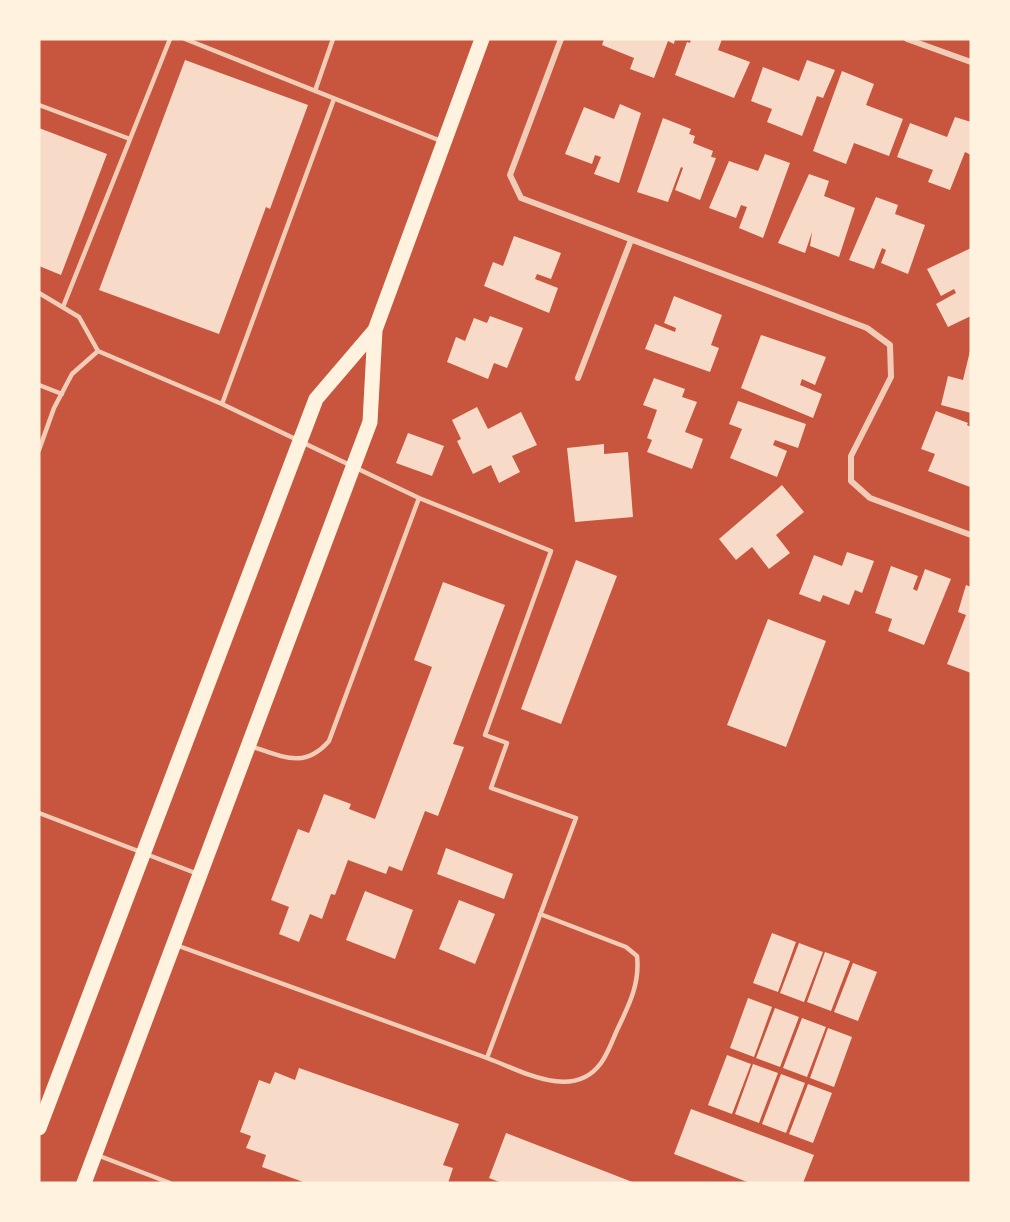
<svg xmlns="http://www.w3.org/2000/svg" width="1010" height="1222" font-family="'Source Sans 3',sans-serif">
<rect width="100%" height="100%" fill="#c8553d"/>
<!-- building -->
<path fill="#f7dbc8" d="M604,39h71l-1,5 -6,-3 -14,37 -24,-9 4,-11 -32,-13z
M691,39h31l-4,11 32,12 -16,36 -59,-23 12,-33 3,1z
M185,60l123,45 -38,104 -4,-2 -47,127 -120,-44z
M807,60l28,10 -12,28 -6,-2 -15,40 -35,-14 5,-13 -21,-8 12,-34 36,14z
M842,71l32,13 -8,21 37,14 -14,37 -35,-13 -8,21 -33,-13z
M620,104l21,9 -22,70 -25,-9 7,-17 -6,-2 -3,9 -27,-10 19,-47 30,12z
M955,117l16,5v33l-6,-3 -15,38 -22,-8 5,-12 -36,-13 13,-34 37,14z
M663,118l28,11 -2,5 6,2 -2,7 20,8 -2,6 5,1 -16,42 -25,-10 8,-22 -2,-1 -13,35 -31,-10z
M39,128l68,26 -46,121 -22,-9z
M765,154l25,9 -27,75 -24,-10 8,-21 -6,-2 -5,13 -27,-10 20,-47 29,10z
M809,174l20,7 -5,15 31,12 -16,49 -29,-11 2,-14 -7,21 -27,-10z
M876,197l22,8 -3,9 30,11 -17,49 -27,-11 5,-13 -4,-2 -8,21 -25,-9z
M514,236l47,17 -10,26 -14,-5 -2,5 23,9 -9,25 -65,-27 9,-24 10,4z
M971,248v68l-23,11 -12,-23 20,-11 -2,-4 -13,7 -14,-27z
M674,296l48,19 -11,30 8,3 -9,24 -65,-23 10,-25 20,8 1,-4 -12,-5z
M490,316l33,12 -16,40 -13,-5 -6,16 -41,-17 9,-25 9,4 9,-23 13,5z
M761,335l65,22 -11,28 -13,-6 -2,6 22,9 -9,24 -72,-30z
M970,351h1v62l-30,-8 7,-29 15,4z
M654,378l31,11 -3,8 15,5 -12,30 18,7 -11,30 -45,-17 5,-12 -5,-2 10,-28 -14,-5z
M738,401l68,23 -8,24 -23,-8 -2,5 14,6 -10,26 -47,-19 12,-29 -13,-5z
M477,407l11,22 33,-17 16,33 -25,11 8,16 -21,11 -8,-18 -18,9 -16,-33 4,-2 -9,-19z
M936,411l32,12 -1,2 4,2 -1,60 -42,-16 7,-17 -14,-5z
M408,433l36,13 -12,30 -36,-13z
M604,444v10l24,-2 5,65 -58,5 -8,-74z
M782,485l22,27 -28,23 14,18 -21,16 -17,-22 -16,13 -17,-21z
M847,552l27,9 -12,32 -7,-3 -6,15 -26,-10 -3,7 -21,-8 15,-39 28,11z
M576,560l41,16 -56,148 -40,-15z
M891,566l27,10 -5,13 4,2 8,-22 26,10 -27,66 -36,-14 4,-12 -17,-6z
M443,582l62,23 -52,139 11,3 -26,69 -13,-5 -23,60 -13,-5 -3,8 -38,-14 -13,35 -4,-1 -9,25 -12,-5 -11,28 -20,-8 10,-27 -18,-7 27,-71 11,4 15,-39 27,10 -2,5 26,10 57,-152 -18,-7z
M966,585l5,2v86l-24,-9 19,-49 -8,-3z
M768,619l58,22 -40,106 -59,-22z
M446,848l67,26 -9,25 -67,-25z
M365,891l48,19 -18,49 -49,-19z
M459,900l36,14 -20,50 -36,-15z
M772,933l24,9 -18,50 -25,-9z
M799,943l24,9 -19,50 -24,-9z
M825,952l25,9 -19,50 -24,-9z
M853,963l24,9 -19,49 -24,-9z
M748,998l24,9 -18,50 -24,-9z
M775,1008l24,9 -19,50 -24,-9z
M802,1018l24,9 -19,50 -24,-9z
M828,1028l24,9 -18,50 -24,-9z
M727,1055l24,9 -19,50 -24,-9z
M753,1064l25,9 -19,50 -24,-9z
M299,1068l160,56 -16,41 10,3 -5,15h-142l-44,-16 4,-12 -20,-7 5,-12 -11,-4 19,-52 11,4 5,-12 20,8z
M781,1074l24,9 -19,50 -24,-9z
M808,1084l24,9 -19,50 -24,-9z
M691,1109l123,46 -11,28h-53l-76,-29z
M506,1133l129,50h-133l-13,-5z"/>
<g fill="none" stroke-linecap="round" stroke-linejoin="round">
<!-- service -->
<path stroke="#f1ccb7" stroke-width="4.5" d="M185,39l256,102
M315,91l18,-52
M39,105l91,34
M39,293l40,24 19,34 124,53 197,94 132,53 -66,184 22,8 -16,45 85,30 -89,240 -311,-113
M63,307l107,-268
M39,385l23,9
M222,404l112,-305
M39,450l15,-42 18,-34 26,-23
M250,746c32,10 54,24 79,-5l90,-243
M39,813l159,61
M487,1058c33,12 86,44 114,5 8,-11 12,-25 18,-37 11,-23 21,-44 18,-70l-11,-9 -86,-33
M97,1155l73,28"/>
<!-- minor -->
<path stroke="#f1ccb7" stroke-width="6" d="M561,39l-51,136 11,23 346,130 23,17 1,32 -40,79v25l19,17 101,37
M907,39l64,23
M578,378l53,-138"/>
<!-- primary -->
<path stroke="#fff3e0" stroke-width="15" d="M39,1128l277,-729 59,-69
M84,1183l286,-761 5,-92 107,-291"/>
</g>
<!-- border -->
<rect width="1010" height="1222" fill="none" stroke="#fff3e0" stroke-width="81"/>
</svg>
